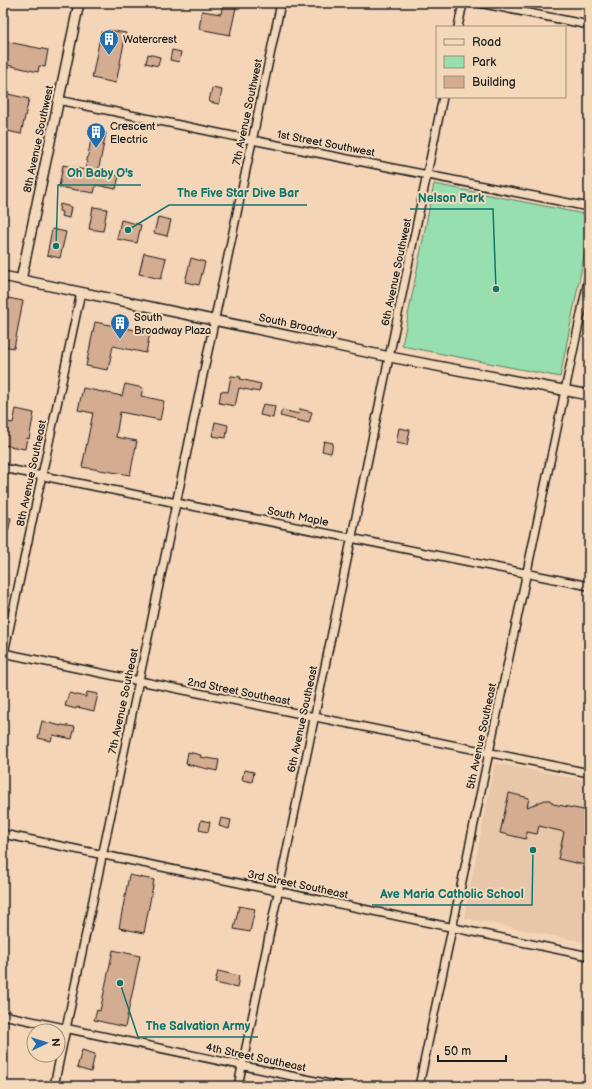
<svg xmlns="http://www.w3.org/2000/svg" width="592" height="1089" font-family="'Balsamiq Sans',sans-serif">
<rect width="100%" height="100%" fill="#f5d5b7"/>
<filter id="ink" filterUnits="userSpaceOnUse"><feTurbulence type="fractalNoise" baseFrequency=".025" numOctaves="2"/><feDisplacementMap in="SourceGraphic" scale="8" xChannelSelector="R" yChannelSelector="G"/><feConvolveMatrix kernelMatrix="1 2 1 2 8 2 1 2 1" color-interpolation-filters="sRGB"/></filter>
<g filter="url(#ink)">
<!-- built -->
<path fill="#e7c6a9" d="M495,763l94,18v162l-125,-25z"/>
<!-- green -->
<path fill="#97dfae" stroke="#5a7e65" d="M434,184l155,31v16l-29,146 -158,-31z"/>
<!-- building -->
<path fill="#d4ac91" stroke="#1c1c1c" d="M223,3h14l-7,32 -31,-6 3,-18 19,3z
M108,30l18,3 -10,50 -24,-5 9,-46 6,1z
M3,41l45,9 -3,17 -6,-1 -1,6 -35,-8z
M172,50l9,2 -2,10 -9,-2z
M148,54l12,3 -2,9 -12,-3z
M212,88l10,2 -3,14 -10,-2z
M4,93l25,6 -8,35 -18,-4v-32z
M93,130l13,3 -8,39 21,4 -3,13 -20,-4 -2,8 -35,-6 4,-22 22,5z
M60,204l11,3 -2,11 -8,-2 1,-4 -3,-1z
M93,207l14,2 -4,22 -14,-2z
M158,217l13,3 -4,16 -13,-3z
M121,220l20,5 -4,18 -20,-4z
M52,229l14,3 -6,26 -13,-3z
M144,253l22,5 -5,21 -22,-5z
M191,258l14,4 -6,23 -14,-3z
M3,297l20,4 -9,47 -11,-2z
M95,322l55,11 -4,20 -33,-7 -5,24 -22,-4z
M231,376l10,1 -1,2 21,5 -2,8 -20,-4 -4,18 -16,-3 2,-12 7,1z
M125,384l18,4 -2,8 23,5 -4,19 -40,-8 -4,25 21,4 -7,34 -48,-8 11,-54 -15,-3 5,-22 39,8z
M263,404l12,2 -2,12 -13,-3z
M16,409l18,4 -5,26 -2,-1 -2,11 -22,-4v-24l10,2z
M300,409l12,3 -3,11 -29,-7 2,-6 17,4z
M215,422l13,3 -2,13 -14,-2z
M399,428l11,2 -3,15 -11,-2z
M324,441l9,2 -2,10 -9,-2z
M3,517l8,1 -5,23h-3z
M87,692l11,2 -4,17 -17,-4 -1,2 -11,-3 4,-13 17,4z
M42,721l19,5v-1l14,2 -3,12 -19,-4 -2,6 -13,-3z
M188,752l13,3 -1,2 19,3 -2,11 -31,-7z
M244,770l10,2 -2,10 -10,-2z
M509,793l20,5 -2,9 18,-7h5l3,4 36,7v55l-31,-7 6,-27 -25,-6 -2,8 -10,-2 -1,7 -26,-6z
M221,818l10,2 -2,9 -10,-3z
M201,820l9,2 -2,10 -9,-2z
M129,875l25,5 -10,53 -25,-5z
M239,906l16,3 -5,23 -16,-3z
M113,950l27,6 -15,71 -31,-7 3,-10 3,1z
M218,971l21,5 -2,12 -22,-5z
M82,1050l13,4 -4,18 -14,-4z"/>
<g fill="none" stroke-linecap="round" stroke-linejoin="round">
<!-- minor casing -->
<g stroke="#1c1c1c" stroke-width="10">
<path id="minor" d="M479,3l110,22
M458,27l5,-24
M58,100l194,40 337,67
M3,468l586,118
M3,653l586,120
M3,658l78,-366
M3,834l586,122
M3,1015l336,71
M54,1086l227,-1083
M238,1086l205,-989
M419,1086l170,-810"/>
</g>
<!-- tertiary casing -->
<g stroke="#1c1c1c" stroke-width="12">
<path id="tertiary" d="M3,276l387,81 199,38
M21,280l58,-277"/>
</g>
<!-- minor -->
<use href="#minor" stroke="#f3d8ba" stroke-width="7"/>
<!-- tertiary -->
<use href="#tertiary" stroke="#f3d8ba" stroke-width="9"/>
</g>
</g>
<!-- icons -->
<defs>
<g id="building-pin" transform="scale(1)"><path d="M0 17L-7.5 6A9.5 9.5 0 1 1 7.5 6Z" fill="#1f6fb2" stroke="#f3d8ba"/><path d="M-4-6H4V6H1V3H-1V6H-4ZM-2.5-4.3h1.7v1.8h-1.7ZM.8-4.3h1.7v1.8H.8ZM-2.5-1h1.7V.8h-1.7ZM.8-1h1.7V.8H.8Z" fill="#fff"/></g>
</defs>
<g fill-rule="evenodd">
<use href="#building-pin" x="109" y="39"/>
<use href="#building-pin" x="96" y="132"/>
<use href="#building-pin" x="120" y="323"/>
</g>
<g text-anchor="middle" stroke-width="4" stroke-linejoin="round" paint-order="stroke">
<!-- poi labels -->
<g font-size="11" fill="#1c1c1c" stroke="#f3d8ba" text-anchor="start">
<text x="123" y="43">Watercrest</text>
<text x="110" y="130">Crescent<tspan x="110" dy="13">Electric</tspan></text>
<text x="134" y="321">South<tspan x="134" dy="13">Broadway Plaza</tspan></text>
</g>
<!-- street labels -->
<g font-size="11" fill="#1c1c1c" stroke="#f3d8ba">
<text transform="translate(247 112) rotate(-78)" y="4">7th Avenue Southwest</text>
<text transform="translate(38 139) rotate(-78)" y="4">8th Avenue Southwest</text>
<text transform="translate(326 143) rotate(11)" y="4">1st Street Southwest</text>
<text transform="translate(396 272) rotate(-78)" y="4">6th Avenue Southwest</text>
<text transform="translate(298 325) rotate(12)" y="4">South Broadway</text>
<text transform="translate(31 473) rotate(-78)" y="4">8th Avenue Southeast</text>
<text transform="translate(298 516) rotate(11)" y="4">South Maple</text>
<text transform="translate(239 691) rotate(11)" y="4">2nd Street Southeast</text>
<text transform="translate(123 701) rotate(-78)" y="4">7th Avenue Southeast</text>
<text transform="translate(302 719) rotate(-78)" y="4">6th Avenue Southeast</text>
<text transform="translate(481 736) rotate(-78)" y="4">5th Avenue Southeast</text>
<text transform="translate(298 884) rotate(12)" y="4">3rd Street Southeast</text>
<text transform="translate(256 1057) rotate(12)" y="4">4th Street Southeast</text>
</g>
</g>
<!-- callouts -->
<path fill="none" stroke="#0f766e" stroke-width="1.5" d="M56 246L58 185H141M128 230L169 205H307M496 289L493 209H410M533 850L532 905H372M120 983L138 1037H258"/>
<g fill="#0f766e" stroke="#f3d8ba" stroke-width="1.5">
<circle cx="56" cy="246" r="4"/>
<circle cx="128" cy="230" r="4"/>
<circle cx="496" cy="289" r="4"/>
<circle cx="533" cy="850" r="4"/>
<circle cx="120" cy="983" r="4"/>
</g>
<g font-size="12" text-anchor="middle" font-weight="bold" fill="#0f766e" stroke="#f3d8ba" stroke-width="4" stroke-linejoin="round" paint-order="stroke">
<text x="100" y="177">Oh Baby O's</text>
<text x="238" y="197">The Five Star Dive Bar</text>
<text x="451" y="202">Nelson Park</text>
<text x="452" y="898">Ave Maria Catholic School</text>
<text x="198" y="1030">The Salvation Army</text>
</g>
<!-- margin -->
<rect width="592" height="1089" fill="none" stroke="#f3d8ba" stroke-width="16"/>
<rect x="8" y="8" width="576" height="1073" fill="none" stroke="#1c1c1c" stroke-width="1.5" filter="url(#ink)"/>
<!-- legend -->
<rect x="436" y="26" width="130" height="72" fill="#f3d8ba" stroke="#9d8d7b"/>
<rect x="444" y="39" width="20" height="6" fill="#f3d8ba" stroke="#9d8d7b"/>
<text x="472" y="46" font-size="12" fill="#1c1c1c">Road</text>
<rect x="444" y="56" width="20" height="12" fill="#97dfae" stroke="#9d8d7b"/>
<text x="472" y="66" font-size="12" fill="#1c1c1c">Park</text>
<rect x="444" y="76" width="20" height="12" fill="#d4ac91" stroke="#9d8d7b"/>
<text x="472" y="86" font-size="12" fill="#1c1c1c">Building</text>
<!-- north arrow -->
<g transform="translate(46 1043) rotate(86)"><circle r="19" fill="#f3d8ba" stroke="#9d8d7b"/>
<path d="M0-3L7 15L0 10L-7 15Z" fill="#1f6fb2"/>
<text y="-6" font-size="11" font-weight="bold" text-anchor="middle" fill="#1c1c1c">N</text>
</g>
<!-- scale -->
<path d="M438 1055v6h68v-6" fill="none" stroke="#1c1c1c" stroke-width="2"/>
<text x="444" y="1055" font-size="12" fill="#1c1c1c" stroke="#f3d8ba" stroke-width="3" paint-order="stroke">50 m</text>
</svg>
